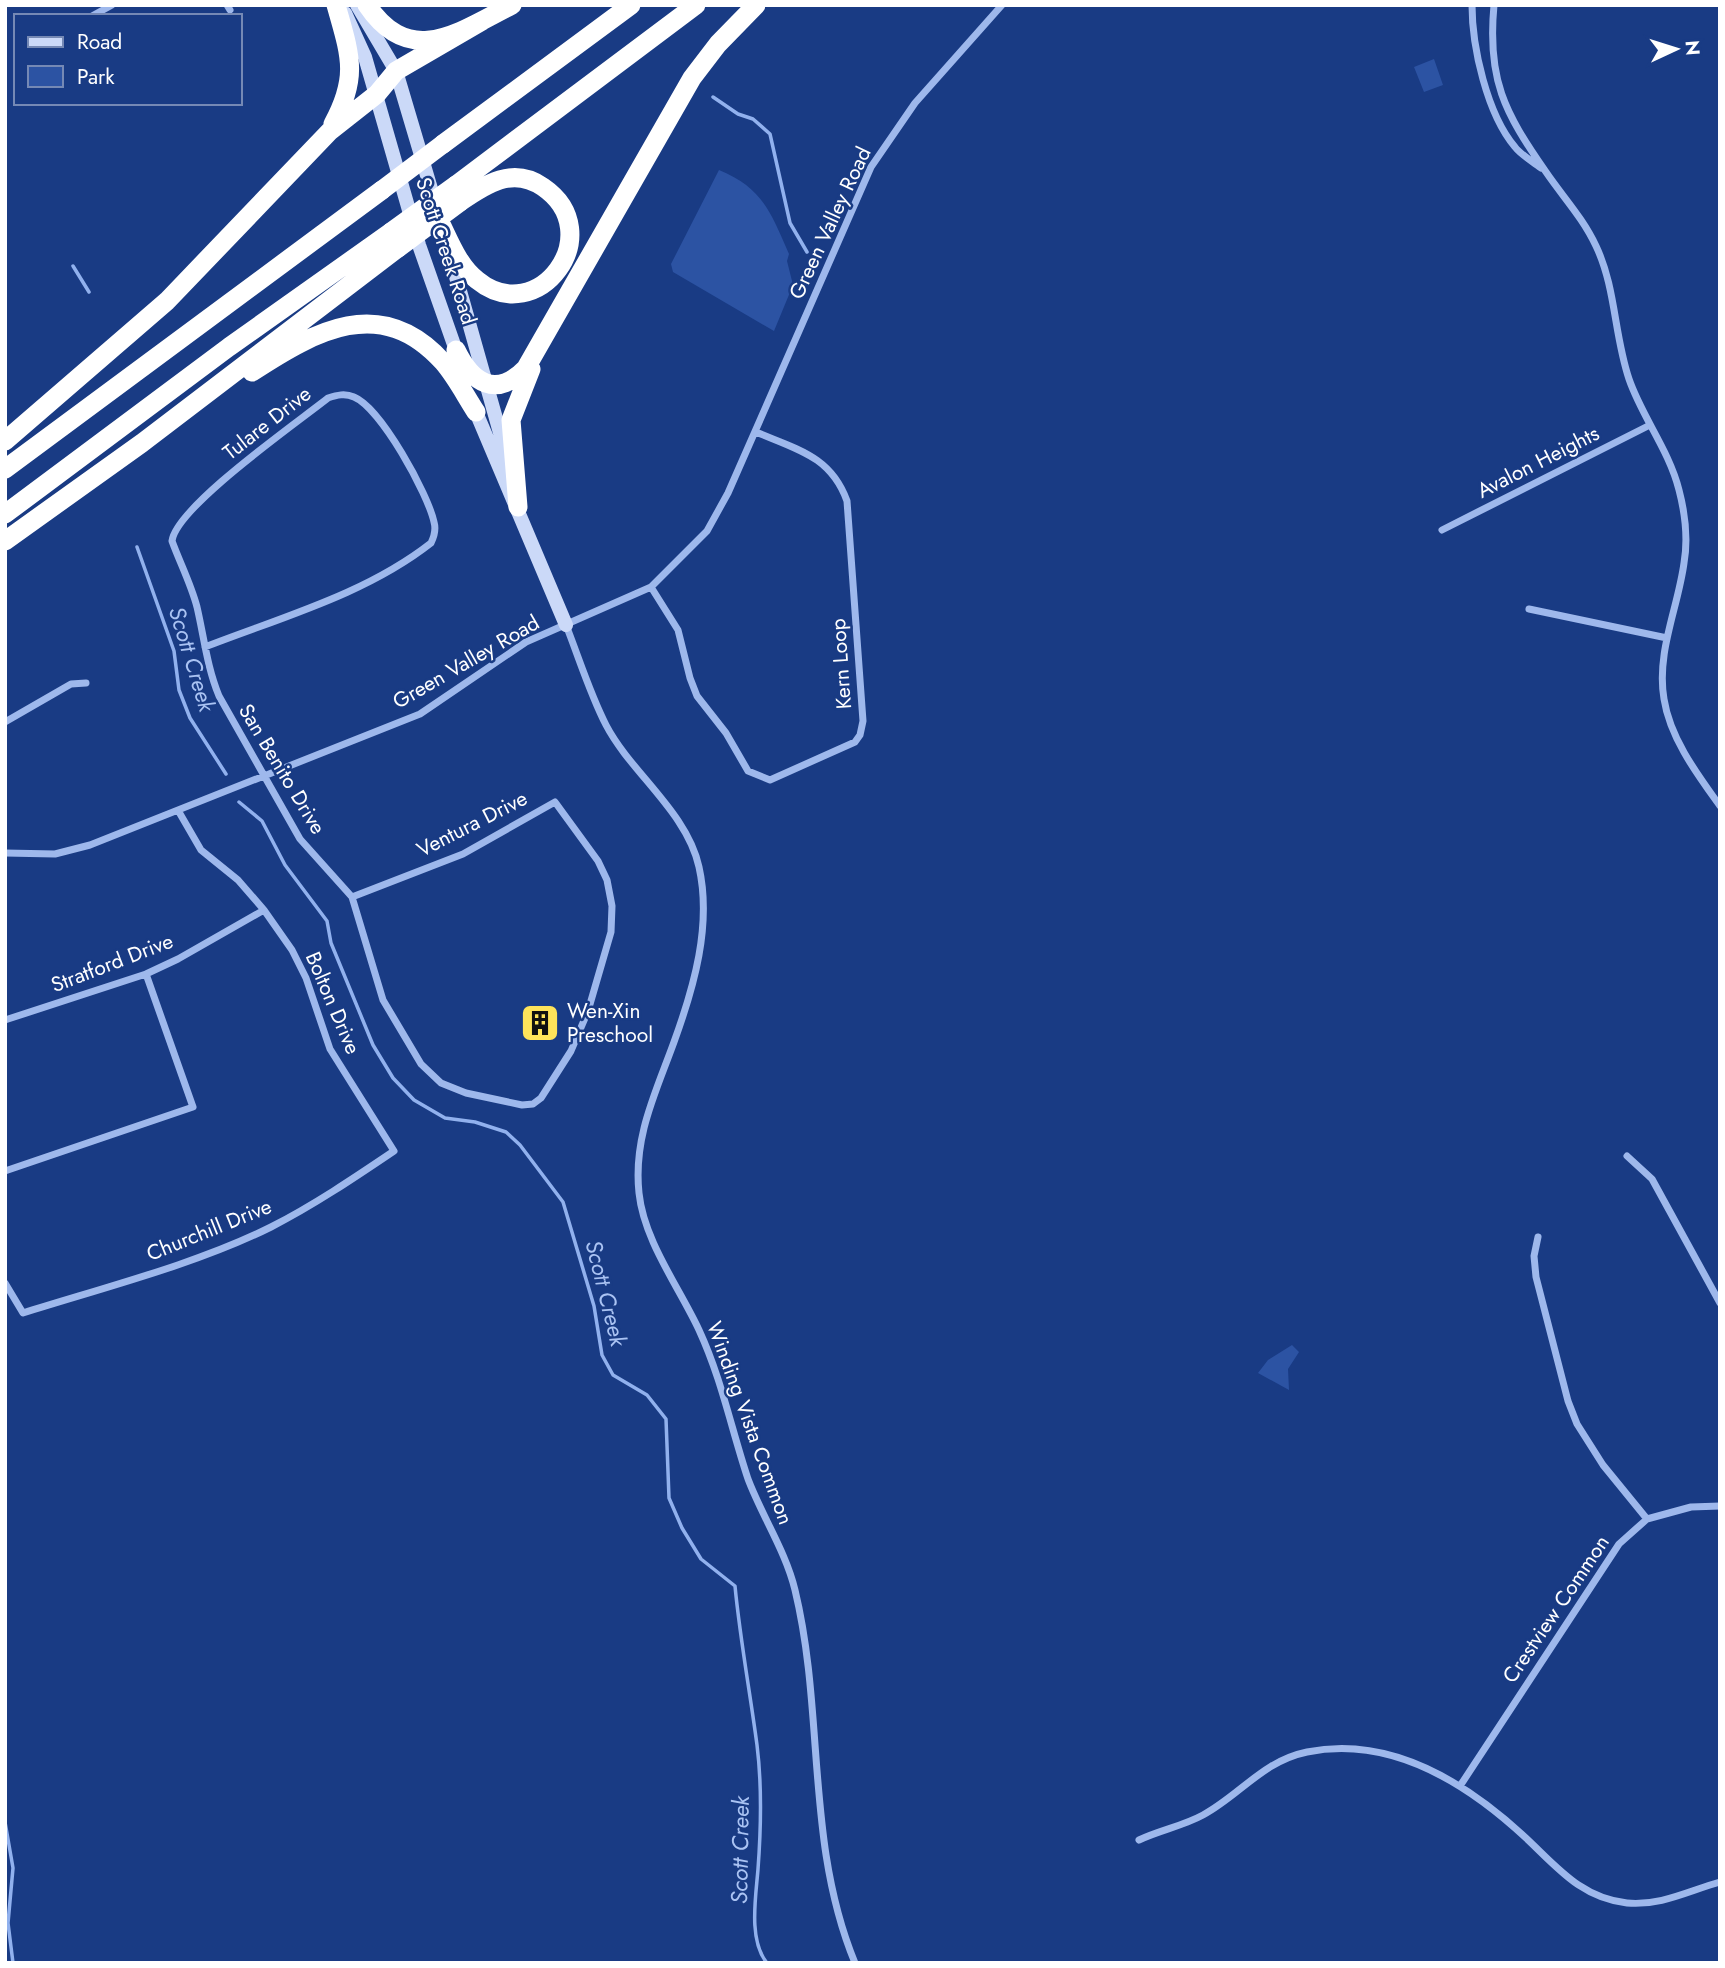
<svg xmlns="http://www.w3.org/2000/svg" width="1725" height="1968" font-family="Jost,sans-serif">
<rect width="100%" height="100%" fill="#193b84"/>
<!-- green -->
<path fill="#2c53a3" d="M1434,59l9,26 -19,7 -10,-25z
M719,170c44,18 52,43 70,84l-2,7 6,24 -19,46 -101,-59 -2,-8z
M1292,1345l7,7 -11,17 1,21 -31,-17 10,-13z"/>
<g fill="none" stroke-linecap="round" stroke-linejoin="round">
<!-- stream -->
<path stroke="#91b1ee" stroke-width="3.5" d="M713,97l25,17 15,5 17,15 20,89 17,29
M73,266l16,26
M137,547l37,104 5,39 11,28 36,56
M239,802l23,19 23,44 42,56 4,22 42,102 20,33 21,22 31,18 30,4 31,10 14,13 43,57 31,104 8,49 11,20 34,20 19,24 3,79 13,30 19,31 34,27c5,53 15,106 22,159 5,40 4,84 1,124 -2,27 -10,71 9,94
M5,1822l8,46 -5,55 5,40"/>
<!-- street -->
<path stroke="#9eb8ec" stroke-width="7" d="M227,5l3,5
M1472,5c0,42 15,109 43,142 6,8 17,14 26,21
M1494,5c-7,74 10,107 52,167 17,25 37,46 50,74 20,42 18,89 33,133 13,38 40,71 50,111 6,23 9,50 5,73 -6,45 -28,90 -20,136 6,39 33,75 56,107
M92,16l20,-11
M1442,530l208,-105
M651,587l27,43 12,48 7,18 29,37 22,38 22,9 85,-38 5,-7 3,-14 -16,-220c-16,-45 -51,-52 -91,-69
M1529,609l138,29
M566,625c13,33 24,69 40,100 25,48 81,87 93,142 13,58 -5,120 -25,175 -18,50 -41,95 -35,151 5,48 40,94 60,137 23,50 32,98 49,149 14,37 38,73 47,111 30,124 10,252 60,373
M205,647c77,-30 161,-53 226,-104 3,-6 5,-14 3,-21 -6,-28 -53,-114 -80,-125 -9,-4 -17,-2 -26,1 -30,24 -152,109 -156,143 8,22 19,43 25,66 7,30 10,60 22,89l81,143 52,58 31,103 38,64 20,19 25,10 56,12 11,-1 8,-6 30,-47 17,-40 23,-79 1,-26 -5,-26 -9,-19 -43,-59 -92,52 -111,43
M5,722l66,-38 15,-1
M5,853l50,1 35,-9 330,-131 106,-72 125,-55 56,-56 21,-38 143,-326 44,-64 87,-98
M5,1020l141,-46 32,-15 86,-49
M1627,1156l25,23 68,124
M5,1171l188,-64 -47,-133
M1538,1237l-4,19 2,21 32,124 9,23 26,41 44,54
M5,1283l18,30c79,-25 174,-49 248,-86 43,-22 83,-49 123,-76l-64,-102 -24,-71 -14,-28 -28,-40 -26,-30 -37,-30 -22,-38
M1460,1786l159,-242 28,-25 44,-12 29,-1
M1139,1840c21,-10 44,-14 64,-25 37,-20 60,-54 104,-63 84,-17 160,31 219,86 31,29 55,60 101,65 34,3 61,-12 93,-21"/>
<!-- secondary -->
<path stroke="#cbd9f8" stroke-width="14" d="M357,5l39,66 41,138
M345,13l20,44 54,188 40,114
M449,252l59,209
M473,405l93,220"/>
<!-- highway -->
<path stroke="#fff" stroke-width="19" d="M367,5c43,64 92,27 145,0
M333,124c26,-48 17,-69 3,-119
M443,144l188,-139
M456,185l240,-180
M442,226c9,19 18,41 35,54 61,50 133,-47 66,-93 -30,-21 -57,-3 -83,15
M456,350c16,33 40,49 70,18l166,-290 26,-34 38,-39
M252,372c63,-41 129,-79 191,-10 13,15 22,33 33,50
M5,441l162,-140 163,-170 47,-37 19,-23 86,-50
M5,469l377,-279
M518,507l-7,-87 20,-51
M5,514l224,-167 162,-115
M5,541l137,-98 256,-195"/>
<!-- highway-bridge -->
<path stroke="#fff" stroke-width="19" d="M382,190l61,-46
M391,232l65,-47
M398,248l62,-46"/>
</g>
<!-- icons -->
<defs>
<g id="building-square" transform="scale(2.0125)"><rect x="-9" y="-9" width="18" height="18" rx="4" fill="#fee35a" stroke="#193b84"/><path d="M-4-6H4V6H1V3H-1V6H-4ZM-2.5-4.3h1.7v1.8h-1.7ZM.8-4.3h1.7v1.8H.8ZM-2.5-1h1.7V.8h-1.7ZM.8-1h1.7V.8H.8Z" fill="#111"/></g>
</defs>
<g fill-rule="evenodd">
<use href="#building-square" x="540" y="1023"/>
</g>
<g text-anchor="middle" stroke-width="5" stroke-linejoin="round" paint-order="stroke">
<!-- street labels -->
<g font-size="21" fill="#fff" stroke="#193b84">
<text transform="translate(830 223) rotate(-65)" y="7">Green Valley Road</text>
<text transform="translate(446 251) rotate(72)" y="7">Scott Creek Road</text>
<text transform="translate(267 423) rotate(-38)" y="7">Tulare Drive</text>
<text transform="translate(1538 462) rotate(-27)" y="7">Avalon Heights</text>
<text transform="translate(466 662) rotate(-30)" y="7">Green Valley Road</text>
<text transform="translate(841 664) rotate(-94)" y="7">Kern Loop</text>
<text transform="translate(282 769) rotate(59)" y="7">San Benito Drive</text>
<text transform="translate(472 824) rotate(-27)" y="7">Ventura Drive</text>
<text transform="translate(112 963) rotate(-21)" y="7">Stratford Drive</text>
<text transform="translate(333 1003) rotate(67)" y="7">Bolton Drive</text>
<text transform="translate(209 1230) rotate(-22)" y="7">Churchill Drive</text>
<text transform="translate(750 1423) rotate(70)" y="7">Winding Vista Common</text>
<text transform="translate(1556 1609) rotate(-56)" y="7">Crestview Common</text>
</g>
<!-- poi labels -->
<g font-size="21" fill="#fff" stroke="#193b84" text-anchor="start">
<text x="567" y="1018">Wen-Xin<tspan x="567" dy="24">Preschool</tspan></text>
</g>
<!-- water labels -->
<g font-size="23" font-style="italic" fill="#aac3f3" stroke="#193b84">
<text transform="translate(192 659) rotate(73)" y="8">Scott Creek</text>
<text transform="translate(606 1293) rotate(76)" y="8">Scott Creek</text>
<text transform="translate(740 1850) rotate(-89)" y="8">Scott Creek</text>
</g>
</g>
<!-- border -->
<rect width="1725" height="1968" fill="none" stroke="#ffffff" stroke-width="14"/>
<!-- legend -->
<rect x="14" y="14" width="228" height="91" fill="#193b84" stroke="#7589b5" stroke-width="2"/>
<rect x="28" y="37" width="35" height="10" fill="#cbd9f8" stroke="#7589b5" stroke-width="2"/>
<text x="77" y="49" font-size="21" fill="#ffffff">Road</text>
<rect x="28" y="66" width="35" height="21" fill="#2c53a3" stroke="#7589b5" stroke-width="2"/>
<text x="77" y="84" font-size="21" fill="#ffffff">Park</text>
<!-- north arrow -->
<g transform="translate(1676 49) rotate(86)" stroke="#193b84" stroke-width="5" paint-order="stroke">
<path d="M0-5L12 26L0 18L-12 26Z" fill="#ffffff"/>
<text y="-10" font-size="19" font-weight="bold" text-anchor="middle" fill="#ffffff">N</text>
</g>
</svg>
